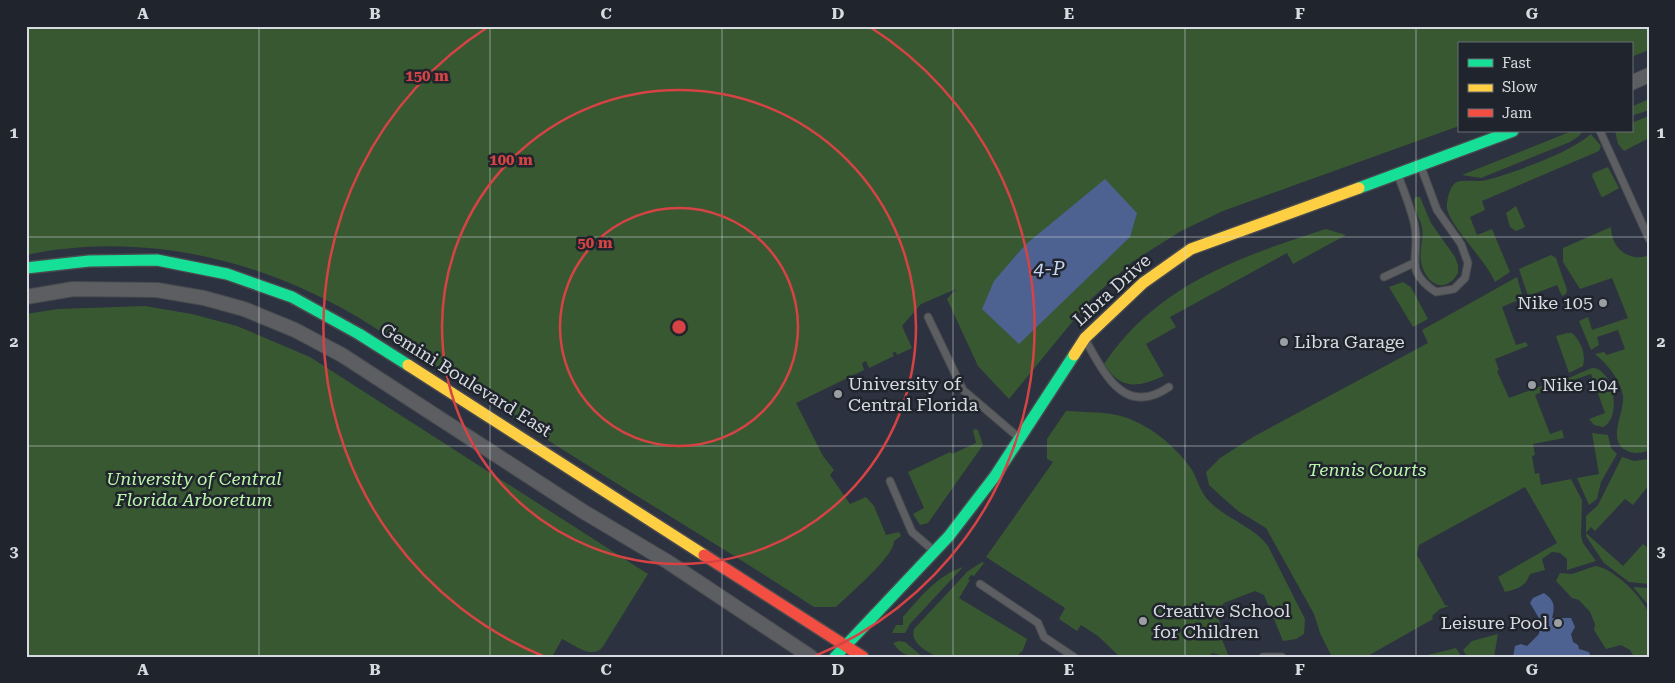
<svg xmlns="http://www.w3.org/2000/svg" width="1675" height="683" font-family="'Roboto Serif',serif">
<rect width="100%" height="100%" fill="#2c2e33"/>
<!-- built -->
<path fill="#2c323f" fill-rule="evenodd" d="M26,26h1623v631h-1623zM1459,44h172v87h-172z"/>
<!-- green -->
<path fill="#385831" d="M26,26h1623v24l-18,7v-13h-172v82l-236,85 -42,20 -49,31 -41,37 -82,100 -31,-33 -31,-67 9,-10 -35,15 -19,22 10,22 -15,7 -1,-3 -4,1 2,3 -25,12 -3,-7 -4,2 2,7 -68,33 27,53 11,14 -4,5 20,29 16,-7 8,9 12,29 13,-3 2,4 -7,5c1,15 -46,54 -58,66h-22c-88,-58 -179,-111 -268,-168 -50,-32 -99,-65 -149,-97 -21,-13 -42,-28 -65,-39 -93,-49 -202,-70 -306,-48z
M1649,99v11l-18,6v-9z
M1649,116v22l-25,13 -6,-7 -3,-13h16v-8z
M1572,131h11l-4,5 -9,6 -89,36 -19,-3z
M1591,134l10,12 -2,5 -117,50 3,9 -15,7 7,18 15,-6 18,43 -15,10c-10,-23 -44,-55 -48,-73 -1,-6 2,-20 7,-25 6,-6 24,-1 33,-4 30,-9 81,-26 104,-46z
M1608,167l11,21 -16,9 -2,-1 -9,-20 1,-3z
M1415,197h5l11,26 24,34 3,8v8c-13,23 -33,10 -37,-11 -2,-11 3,-23 1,-35 -2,-9 -10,-20 -7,-30z
M1516,206l9,21 -9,4 -6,-4 -4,-14z
M1611,227c0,21 18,36 38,28v195c-6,3 -13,4 -19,2 -26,-9 -5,-38 -7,-56 -3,-17 -15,-31 -28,-42l9,-2 3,3 18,-6 -7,-19 -21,7 2,8 -8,5 -12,-29 9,-4 4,13 36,-12 -16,-40 -32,11 -17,-27v-14z
M1326,229l20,6 -53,29 -6,-11 -117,64 6,10 -30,17 18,32c-28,12 -43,14 -60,-12 53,-79 135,-107 222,-135z
M1551,255l5,3 11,32 -1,4 -4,2 -5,-11 -29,11 -9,-27z
M1517,277l6,21 -21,9 14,38 10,-3 2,4 -33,13 4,11 -2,1 12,27 33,-12 2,5 -9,4 15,39 12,-4 2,8 -31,6 2,11 -3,1 3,18 4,-1 2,12 30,-6 11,21 -1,36 2,7 13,18 -29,9v-11l-7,-6 -8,-1 -10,7 3,11 -15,4c-5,13 -12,15 -25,18l-7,-15 59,-34 -32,-56 -106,58 -2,10 28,50 4,1 -9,3 -8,7 1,3 -67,38h-34l-12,-24 -6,-19 -48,-86 -28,-17 -16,-14 -13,-12 -3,-13 14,-14 33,-21 175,-94 -6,-13z
M1403,282l8,5 17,32 -15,8 -24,-40z
M145,306l47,8 45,12 73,31 338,217 -46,74c-12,11 -27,-3 -40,-9l-10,18h-526v-343l32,-5z
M1567,333h5c9,8 14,21 11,33l-14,7 -13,-37z
M1592,368c21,-1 31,50 11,59l-9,-2 -5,-6 16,-6 -14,-39 -27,9 2,-4z
M1066,411c15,1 31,1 46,3 30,5 60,28 78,53 8,11 9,25 20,35 18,18 43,24 58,44l37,73 -1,15 -8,5 -13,2 -19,-46 -9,-4 -31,12 -7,9 5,19 -3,1 10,25 -17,-4 -3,4h-89l-22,-21 -17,-11 -4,6 -18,-12 6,-11 -79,-51 67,-95 -6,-3v-20z
M975,429l3,1 5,15 -55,78 -8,2 -7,-11 11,-6 -16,-36 42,-20 2,2 24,-11 -3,-12z
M1592,433l16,2 3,13 6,6 -16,28 -4,17 -8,6 -12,-27 22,-4z
M1622,457l12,4 15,-2v26l-16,20 -8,-6 -30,32 -4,-4 -5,6 37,33 20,-22 6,5v35l-20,-2 -25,-19 -18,-27v-20l12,-11z
M982,562l2,1 -10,13 -3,-1 -3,4 2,1 -11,18 68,41 -4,11 -7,7c-14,0 -71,3 -80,-1 -11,-5 -26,-14 -22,-27l54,-58z
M1595,566c17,1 48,31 54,48 3,9 0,32 0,43h-15l-4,-7 -9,-5 -15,4 -12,-19 1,-6 -5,-12 -11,-12 -7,-2 -16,-17 4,-8 12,1z
M963,567l-53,57 -5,9h-13l4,-8h7v-8c17,-20 35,-42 60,-50z
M1633,587l16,1v18z
M1498,634l-4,23h-27l-4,-7 9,-9z
M899,641l6,1 18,15c-14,0 -22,-2 -30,-14z
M1456,648l6,9h-42z"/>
<!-- water -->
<path fill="#4d6291" d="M1105,179l32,34 -7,24 -111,107 -37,-35 12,-28 31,-36z
M1544,593c11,8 11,13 8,25h19l4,9 -4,7 2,8 5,3 1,4 10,3 2,5h-78l2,-11 6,-2 6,2 12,-12 1,-14 -10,-17 3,-5z"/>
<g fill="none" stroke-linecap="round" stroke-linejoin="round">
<!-- lane casing -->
<g stroke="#484a4e" stroke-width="9">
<path id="lane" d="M1600,131l49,108
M1398,175c6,17 14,35 17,52 5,30 -12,44 21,65l18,-3 11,-11 3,-15 -7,-19 -24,-34 -16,-43
M1384,277l30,-14
M928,317l35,73 54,46
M1086,341c19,34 39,76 83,46
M890,481l22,51 22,19
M980,584l58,39 6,14 30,20
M1263,657h19"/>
</g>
<!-- street casing -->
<g stroke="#484a4e" stroke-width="16">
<path id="street" d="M1631,83l18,-8
M26,297l47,-8 84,1 47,8 40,11 51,21 47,25 242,157 84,50 143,95"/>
</g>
<!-- fast casing -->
<g stroke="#484a4e" stroke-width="14">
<path id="fast" d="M1359,188l154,-57
M26,268l63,-7 68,-1 70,14 65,23 67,37 49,31
M835,657l114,-121 46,-60 79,-121"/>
</g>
<!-- slow casing -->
<g stroke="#484a4e" stroke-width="14">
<path id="slow" d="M1074,355l11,-17 58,-55 48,-34 168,-61
M408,365l296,190"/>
</g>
<!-- jam casing -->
<g stroke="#484a4e" stroke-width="14">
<path id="jam" d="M704,555l159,102"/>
</g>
<!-- lane -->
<use href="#lane" stroke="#5c5e62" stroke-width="7"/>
<!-- street -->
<use href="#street" stroke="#5c5e62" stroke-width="14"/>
<!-- fast -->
<use href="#fast" stroke="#16e098" stroke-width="11"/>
<!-- slow -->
<use href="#slow" stroke="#ffcf43" stroke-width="11"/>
<!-- jam -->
<use href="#jam" stroke="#f24e42" stroke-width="11"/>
</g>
<!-- grid -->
<path fill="none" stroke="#d7dae0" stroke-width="1" stroke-opacity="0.55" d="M259,26v631M490,26v631M722,26v631M953,26v631M1185,26v631M1416,26v631M26,237h1623M26,446h1623"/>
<!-- distance rings -->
<g fill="none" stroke="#d64344" stroke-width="2.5">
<circle cx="679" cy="327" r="119"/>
<circle cx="679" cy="327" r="237"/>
<path d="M543 656A356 356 0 0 1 488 27M870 27A356 356 0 0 1 815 656"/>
</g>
<!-- markers -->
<g fill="#9b9ea3" stroke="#20242c" stroke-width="2">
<circle cx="1603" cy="303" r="5"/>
<circle cx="1284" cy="342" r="5"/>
<circle cx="1532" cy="385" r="5"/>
<circle cx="838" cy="394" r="5"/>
<circle cx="1143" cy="621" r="5"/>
<circle cx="1558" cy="623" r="5"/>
</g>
<g text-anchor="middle" stroke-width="5" stroke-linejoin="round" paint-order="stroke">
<!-- street labels -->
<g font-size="18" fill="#d7dae0" stroke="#20242c">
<text transform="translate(1112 290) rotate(-42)" y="6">Libra Drive</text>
<text transform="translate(466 380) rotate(32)" y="6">Gemini Boulevard East</text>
</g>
<!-- poi labels -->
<g font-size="18" fill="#d7dae0" stroke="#20242c" text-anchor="start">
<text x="1593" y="309" text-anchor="end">Nike 105</text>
<text x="1294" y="348">Libra Garage</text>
<text x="848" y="390">University of<tspan x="848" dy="21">Central Florida</tspan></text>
<text x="1542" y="391">Nike 104</text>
<text x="1153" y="617">Creative School<tspan x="1153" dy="21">for Children</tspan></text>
<text x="1548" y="629" text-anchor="end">Leisure Pool</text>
</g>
<!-- park labels -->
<g font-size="18" font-style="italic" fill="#baf6ab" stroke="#20242c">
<text x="1367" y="476">Tennis Courts</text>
<text x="194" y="485">University of Central<tspan x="194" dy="21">Florida Arboretum</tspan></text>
</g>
<!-- water labels -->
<g font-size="19" font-style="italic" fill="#c7d5f5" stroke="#20242c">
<text x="1049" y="275">4-P</text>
</g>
</g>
<circle cx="679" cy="327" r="8" fill="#d64344" stroke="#20242c" stroke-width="2.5"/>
<g font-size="15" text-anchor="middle" font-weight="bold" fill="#d64344" stroke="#20242c" stroke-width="5" stroke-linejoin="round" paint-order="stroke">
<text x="427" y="81">150 m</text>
<text x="511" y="165">100 m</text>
<text x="595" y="248">50 m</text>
</g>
<!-- border -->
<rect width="1675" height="683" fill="none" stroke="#20242c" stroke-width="55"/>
<!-- legend -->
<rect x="1458" y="42" width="175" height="90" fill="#20242c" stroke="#696d74"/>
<rect x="1468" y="59" width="25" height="8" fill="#16e098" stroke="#696d74"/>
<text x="1502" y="68" font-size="15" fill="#d7dae0">Fast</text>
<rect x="1468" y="84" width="25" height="8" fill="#ffcf43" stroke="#696d74"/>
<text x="1502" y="92" font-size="15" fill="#d7dae0">Slow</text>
<rect x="1468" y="109" width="25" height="8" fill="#f24e42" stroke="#696d74"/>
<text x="1502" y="118" font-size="15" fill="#d7dae0">Jam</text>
<rect x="28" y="28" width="1620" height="628" fill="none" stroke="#d7dae0" stroke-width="2"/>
<g font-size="16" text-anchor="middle" font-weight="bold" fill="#d7dae0">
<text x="143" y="19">A</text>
<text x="375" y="19">B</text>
<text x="606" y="19">C</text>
<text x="838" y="19">D</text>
<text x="1069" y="19">E</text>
<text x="1300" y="19">F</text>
<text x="1532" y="19">G</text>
<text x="14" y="138">1</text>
<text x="1661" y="138">1</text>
<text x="14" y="347">2</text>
<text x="1661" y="347">2</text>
<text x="14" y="557">3</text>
<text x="1661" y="557">3</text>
<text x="143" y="675">A</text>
<text x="375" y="675">B</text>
<text x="606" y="675">C</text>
<text x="838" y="675">D</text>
<text x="1069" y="675">E</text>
<text x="1300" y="675">F</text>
<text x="1532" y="675">G</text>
</g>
</svg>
